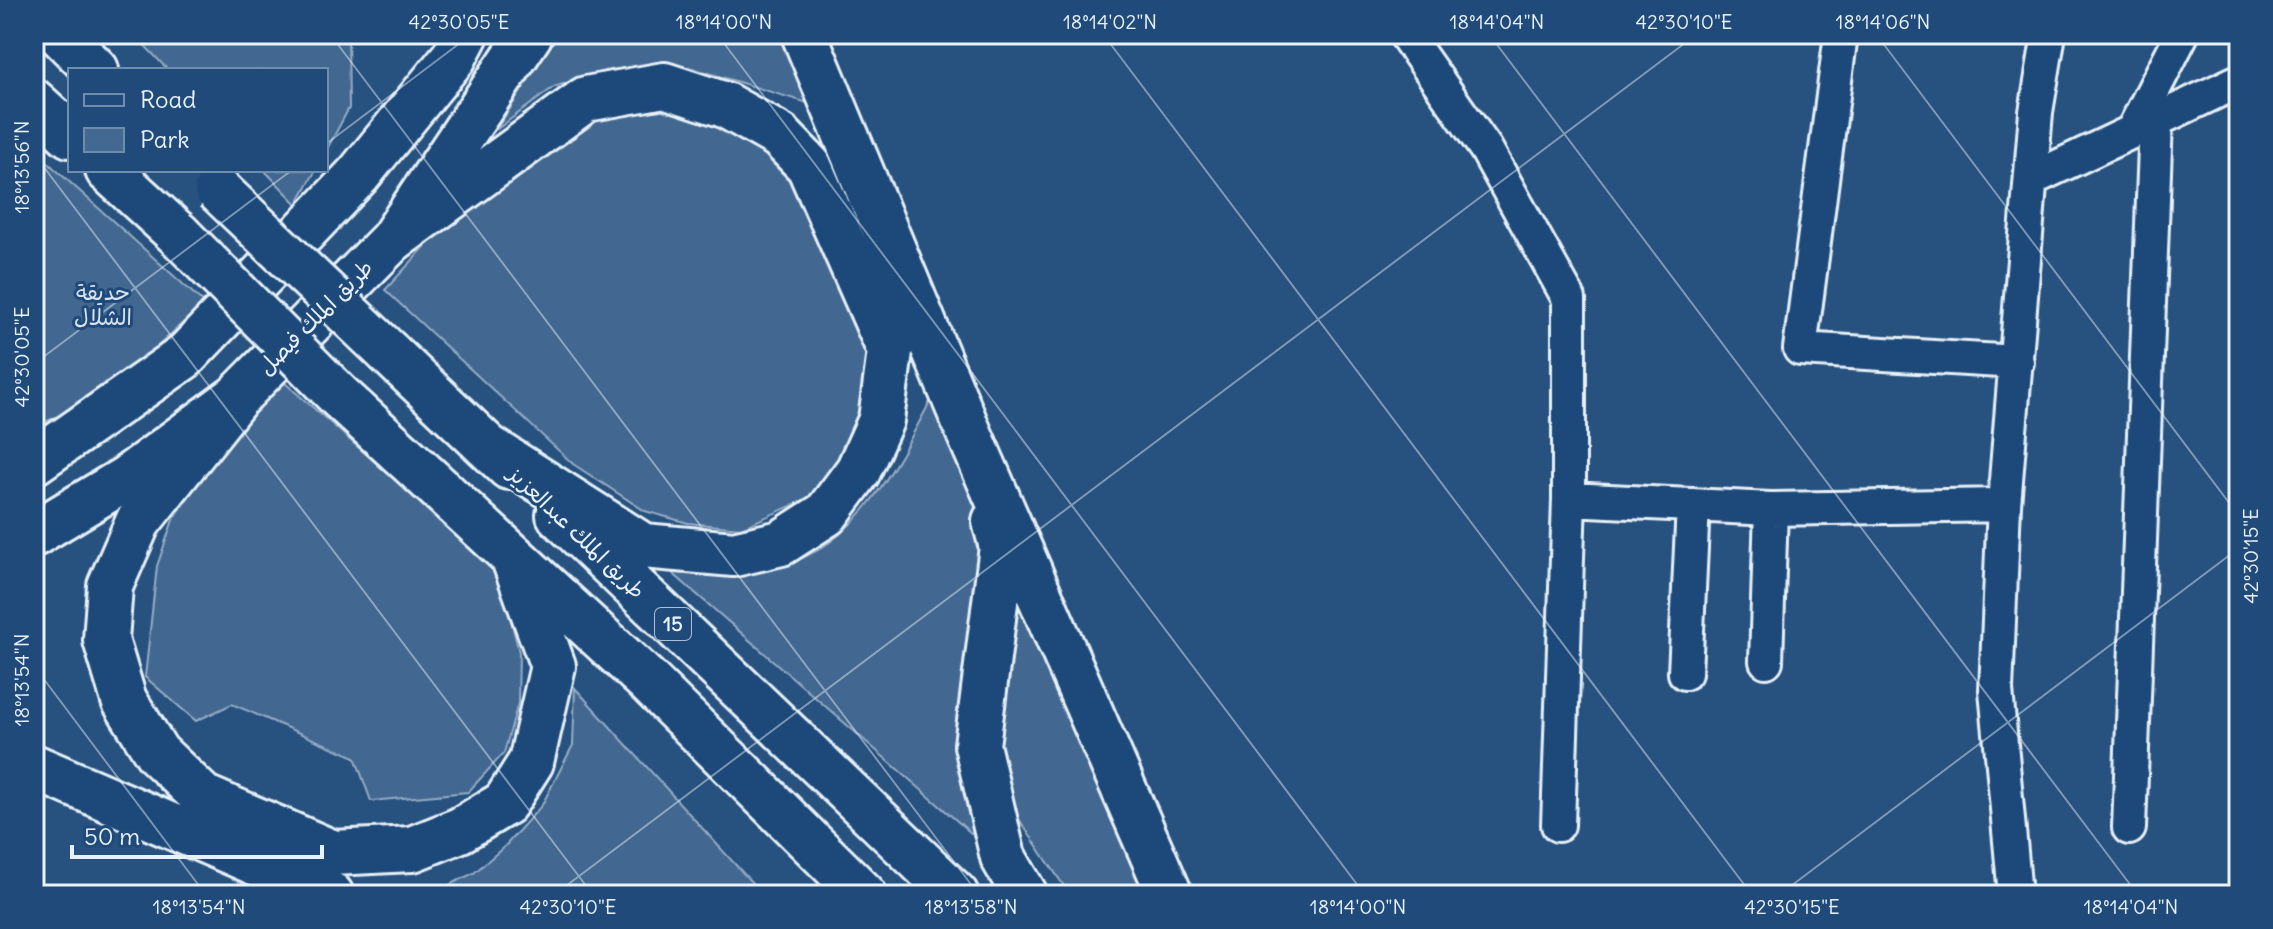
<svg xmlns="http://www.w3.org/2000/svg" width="2273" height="929" font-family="Delius,'Playpen Sans Arabic',sans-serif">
<rect width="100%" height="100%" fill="#27517f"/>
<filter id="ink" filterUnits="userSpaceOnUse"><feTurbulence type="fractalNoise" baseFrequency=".0125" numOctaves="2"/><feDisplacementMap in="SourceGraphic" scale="16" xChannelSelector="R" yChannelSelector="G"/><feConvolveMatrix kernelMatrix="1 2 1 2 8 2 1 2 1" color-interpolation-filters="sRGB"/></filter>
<g filter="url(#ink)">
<!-- green -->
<path fill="#436891" stroke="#96acc4" stroke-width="2" d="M134,34h214l1,74 -23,43v-81h-158z
M558,34h235l31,74 -135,-41 -41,-2 -44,6 -50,16 -58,43z
M677,97l75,34 55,54 73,174 -26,69 -19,39 -28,32 -66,29 -53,-5 -43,-12 -72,-47 -188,-174 98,-106 72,-47 74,-33z
M34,150l170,153 -97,91 -73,33z
M264,170h52l-19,34z
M285,383l213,187 21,82 -1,51 -14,50 -36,39 -97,9 -16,-44 -123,-53 -36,17 -51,-44 12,-111 16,-46 64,-96z
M932,398l55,128 -8,314 -317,-276c34,1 71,6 105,3 85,-8 130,-103 165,-169z
M1023,587l129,308h-82l-74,-110 -4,-39z
M575,688l188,207h-312l-12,-5 35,-17 32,-28 36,-40 31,-60z"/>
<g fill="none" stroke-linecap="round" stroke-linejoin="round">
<!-- street casing -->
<g stroke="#e8f1f8" stroke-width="38">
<path id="street" d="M1405,34l81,115 83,150v200l-11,326
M1841,34l-41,315 217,13
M2132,132l50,-98
M2032,179l207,-98
M1569,499l202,10 233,-4
M1766,661l5,-152
M1685,673l8,-168
M2129,828l27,-708
M2015,895l-19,-205 8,-185 32,-393 13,-78"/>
</g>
<!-- highway casing -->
<g stroke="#e8f1f8" stroke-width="50">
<path id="highway" d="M60,34l36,36
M804,34l165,399 201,462
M34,102l36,33
M108,170l71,65
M392,240l194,-141 78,-14 61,20 55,31 29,30 81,185 -9,69 -23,51 -32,43 -45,29 -47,11 -91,-8 -155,-99
M389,353l120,114
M237,397l-99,125 -28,64 -4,54 18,60 33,53 46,44 130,56 79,-4 48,-19 45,-27 26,-41 22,-96 -39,-107
M340,397l308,284 216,214
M34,462l150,-105 174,-182 96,-118 12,-23
M559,515l397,380
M995,521l7,26 -25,198 26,112 22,38
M34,534l93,-56 110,-81 155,-157 138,-206
M34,767l297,128"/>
</g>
<!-- street -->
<use href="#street" stroke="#1f4a7a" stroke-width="32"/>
<!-- highway -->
<use href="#highway" stroke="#1f4a7a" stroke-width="44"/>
<!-- highway-bridge casing -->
<g stroke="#e8f1f8" stroke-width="50" stroke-linecap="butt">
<path id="highway-bridge" d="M217,189l172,164
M179,235l161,162"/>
</g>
<!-- highway-bridge -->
<use href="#highway-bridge" stroke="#1f4a7a" stroke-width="44"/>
</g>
</g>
<!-- ticks -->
<path fill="none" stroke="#e8f1f8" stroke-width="2" stroke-opacity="0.45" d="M330,34l649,861M717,34l648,861M1103,34l649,861M1489,34l649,861M1876,34l363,482M326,144l146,-110M34,154l559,741M34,364l258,-194M34,666l172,229M554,895l1143,-861M1779,895l460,-347"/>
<g text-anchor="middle" stroke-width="6" stroke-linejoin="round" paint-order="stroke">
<!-- shield labels -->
<rect fill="#1f4a7a" stroke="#acbfd2" stroke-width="2" x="655" y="608" width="36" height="32" rx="6"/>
<g font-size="20" font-weight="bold" fill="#e8f1f8">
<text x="673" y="631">15</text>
</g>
<!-- park labels -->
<g font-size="22" fill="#d8e3ee" stroke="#1f4a7a">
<text x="103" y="300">حديقة<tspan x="103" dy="25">الشلال</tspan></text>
</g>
<!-- street labels -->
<g font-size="22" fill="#e8f1f8" stroke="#1f4a7a">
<text transform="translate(315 317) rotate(-45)" y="8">طريق الملك فيصل</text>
<text transform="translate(577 532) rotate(44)" y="8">طريق الملك عبدالعزيز</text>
</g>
</g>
<!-- margin -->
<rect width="2273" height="929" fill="none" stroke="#1f4a7a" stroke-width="88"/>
<!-- legend -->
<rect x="68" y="68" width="260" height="104" fill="#1f4a7a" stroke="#6f8dac" stroke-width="2"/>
<rect x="84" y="94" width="40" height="12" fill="#1f4a7a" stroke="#6f8dac" stroke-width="2"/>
<text x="140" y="108" font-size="24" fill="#e8f1f8">Road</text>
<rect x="84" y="128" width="40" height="24" fill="#436891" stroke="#6f8dac" stroke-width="2"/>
<text x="140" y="148" font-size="24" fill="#e8f1f8">Park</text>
<!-- scale -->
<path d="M72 845v12h250v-12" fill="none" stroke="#e8f1f8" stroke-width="4"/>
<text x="84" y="845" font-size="24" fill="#e8f1f8" stroke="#1f4a7a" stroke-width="6" paint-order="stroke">50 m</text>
<rect x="44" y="44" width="2185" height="841" fill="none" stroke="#e8f1f8" stroke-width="3"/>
<g font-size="20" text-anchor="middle" fill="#e8f1f8">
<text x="459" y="29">42°30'05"E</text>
<text x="724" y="29">18°14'00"N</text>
<text x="1110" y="29">18°14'02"N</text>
<text x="1497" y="29">18°14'04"N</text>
<text x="1684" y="29">42°30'10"E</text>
<text x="1883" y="29">18°14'06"N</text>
<text transform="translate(22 167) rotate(-90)" y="7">18°13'56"N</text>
<text transform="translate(22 357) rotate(-90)" y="7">42°30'05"E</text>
<text transform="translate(2251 556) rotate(-90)" y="7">42°30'15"E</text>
<text transform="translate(22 680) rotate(-90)" y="7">18°13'54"N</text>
<text x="199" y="914">18°13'54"N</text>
<text x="568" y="914">42°30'10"E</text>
<text x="971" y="914">18°13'58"N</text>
<text x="1358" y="914">18°14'00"N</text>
<text x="1792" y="914">42°30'15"E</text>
<text x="2131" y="914">18°14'04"N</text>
</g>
</svg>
